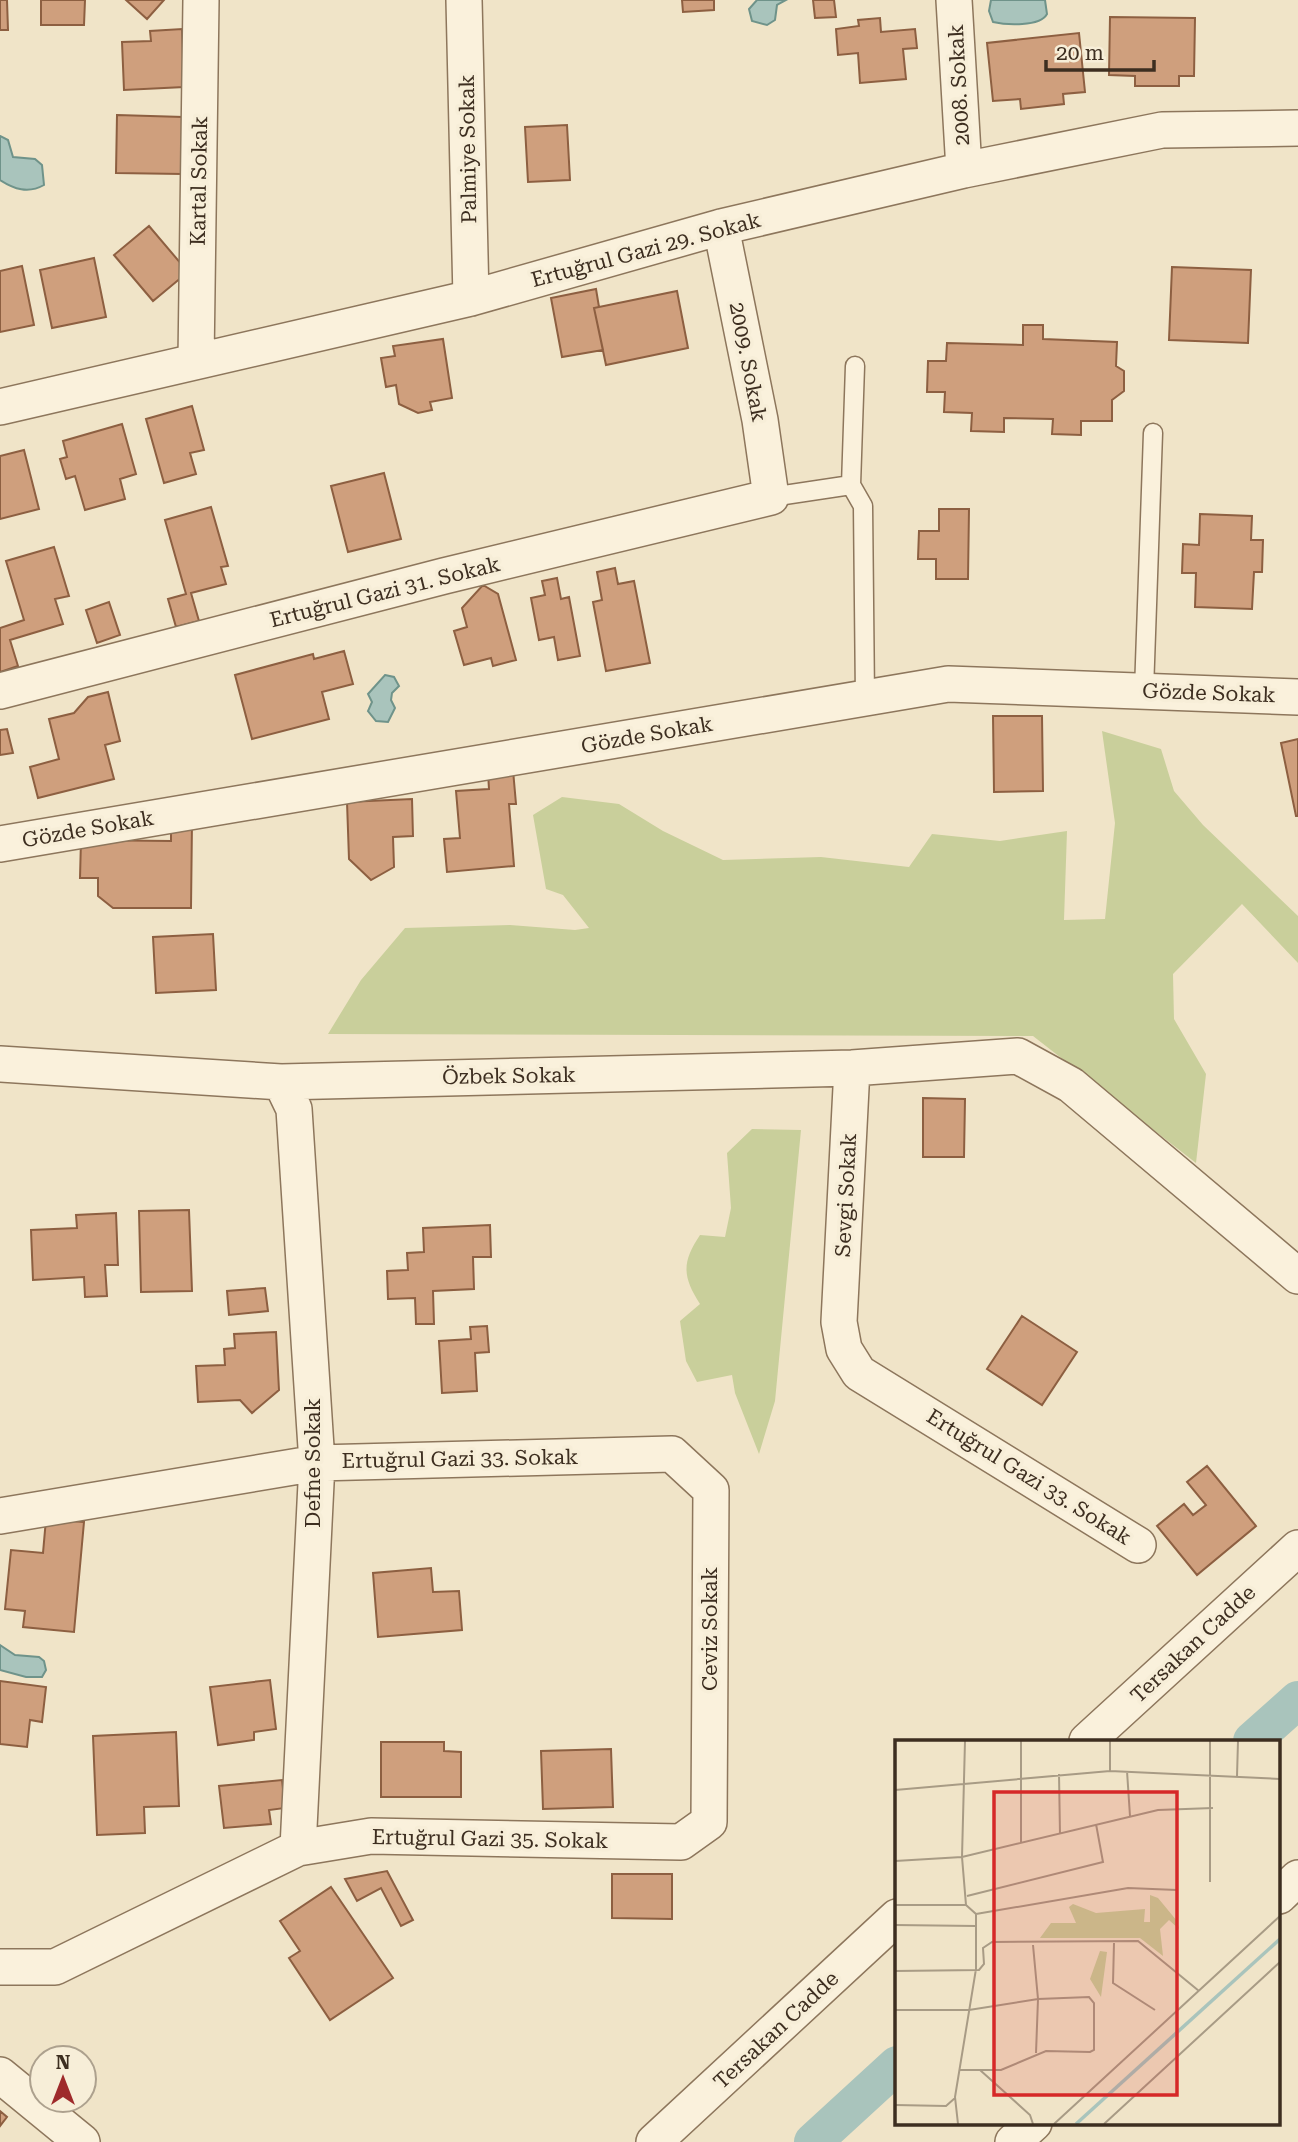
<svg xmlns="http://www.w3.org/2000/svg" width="1298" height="2142" font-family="'Roboto Serif',serif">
<rect width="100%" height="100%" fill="#f0e4c8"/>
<!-- green -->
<path fill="#c9cf9b" d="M1102,731l59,18 13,42 29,34 95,91v47l-56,-59 -69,70 1,45 32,55 -10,89 -163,-127 -705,-2 33,-54 44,-52 105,-3 65,5 14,-2 -26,-33 -17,-6 -13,-74 29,-18 57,7 44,27 60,29 98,-3 88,10 23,-33 68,7 67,-10 -3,89 41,-1 10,-96z
M752,1129l49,1 -26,271 -16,53 -24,-61 -3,-18 -35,7 -11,-21 -6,-40 20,-17c-18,-28 -18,-42 0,-69l25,2 6,-29 -4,-55z"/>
<!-- water -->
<path fill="#a9c4bc" stroke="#6f938a" stroke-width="2" d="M757,0h29l-9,5 -2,15 -8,5 -15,-4 -3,-12z
M991,0h54l2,14c-7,13 -41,11 -54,8l-4,-11z
M0,136l8,4 5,17 22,2 7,6 2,20c-16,9 -30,4 -44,-5z
M385,675l9,2 5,9 -7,7 -1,7 4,8 -7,14 -12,-1 -8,-10 4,-9 -4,-8z
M0,1645l15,10 24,2 5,4 2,9 -4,7h-16l-26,-7z"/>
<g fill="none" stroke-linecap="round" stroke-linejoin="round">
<!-- canal -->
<path stroke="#a9c4bc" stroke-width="38" d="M1252,1741l46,-41
M813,2142l84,-77"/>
</g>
<!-- building -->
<path fill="#cf9f7d" stroke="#8d5f41" stroke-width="2" d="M0,0h7l1,30h-8z
M41,0h44l-1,25h-43z
M126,0h38l-17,19z
M682,0h32v10l-31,2z
M813,0h21l2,17 -21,1z
M1110,17l85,1 -1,58h-15v10h-44v-10l-26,-1z
M880,18l1,14 34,-3 2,19 -14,1 3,30 -46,4 -2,-30 -20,2 -2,-26 23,-3 -1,-6z
M182,29l2,58 -60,3 -2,-48 29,-1 -1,-10z
M1079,33l6,59 -22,2 1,10 -43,5 -1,-10 -27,2 -6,-58z
M117,115l66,2 -1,57 -66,-1z
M567,125l3,55 -42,2 -3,-55z
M149,226l39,46 -35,29 -39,-46z
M94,258l12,59 -54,11 -12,-58z
M22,266l12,59 -34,7v-61z
M1172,267l79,3 -3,73 -79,-3z
M596,289l3,18 -5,1 9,42 -41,7 -11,-59z
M677,291l11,57 -82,17 -12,-57z
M1023,325h20v14l74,3 -1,24 8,5v20l-12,9v21h-31v14l-29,-1 1,-15 -49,-1v14l-33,-1 1,-18 -28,-1 1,-20h-18l1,-31h18l1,-18 76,2z
M443,339l9,59 -22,4 2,8 -14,3 -19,-9 -3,-19 -10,2 -5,-29 14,-2 -2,-10z
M192,406l12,44 -14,3 6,21 -32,9 -18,-64z
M122,424l14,50 -16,5 5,20 -40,11 -10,-34 -9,3 -6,-20 7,-2 -4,-16z
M24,450l15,59 -39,10v-63z
M384,473l17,66 -53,13 -17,-66z
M211,507l17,59 -7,1 5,17 -35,9 8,28 -23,6 -8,-28 18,-5 -21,-74z
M939,509h30l-1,70h-32v-20h-18l1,-28h20z
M1200,514l52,2 -1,24h12l-1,32h-8l-2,37 -57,-2 1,-34h-14l1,-29 16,1z
M54,547l15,49 -14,3 8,25 -53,16 8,26 -18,6v-44l24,-8 -18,-59z
M615,568l3,16 16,-3 16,82 -44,8 -13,-69 9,-2 -5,-28z
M557,578l4,21 8,-2 11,59 -22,4 -4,-23 -15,3 -8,-42 14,-3 -3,-14z
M483,585l15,9 18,66 -23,6 -2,-8 -27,7 -10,-34 13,-4 -5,-19z
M109,602l11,33 -23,8 -11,-33z
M344,651l9,33 -31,8 7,27 -77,20 -17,-64 78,-21 1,5z
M108,692l12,49 -15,4 9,34 -76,19 -8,-31 29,-8 -10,-40 25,-6 14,-16z
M993,716h49l1,75 -49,1z
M7,729l6,24 -13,2v-25z
M1298,739v77h-2l-15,-73z
M513,770l3,34h-7l5,62 -67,6 -3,-33 16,-1 -4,-47 33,-2 -1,-16z
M412,799l1,37 -20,1 1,30 -23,13 -22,-21 -2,-57z
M171,822h21l-1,86h-78l-15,-12v-18h-18l1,-38 90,1z
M213,934l3,56 -60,3 -3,-56z
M923,1098l42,1 -1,58h-41z
M189,1210l3,81 -51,1 -2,-81z
M116,1213l2,52h-13l2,31 -22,1 -1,-20 -51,3 -2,-50 46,-2 -1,-13z
M490,1225l1,32h-18l1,32 -41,2 1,33h-18l-1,-26 -27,1 -1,-28 21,-1 -1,-17 17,-1 -1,-24z
M265,1288l3,23 -39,4 -2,-24z
M1022,1316l55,36 -35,53 -55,-36z
M487,1326l2,26 -14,1 2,38 -35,2 -3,-52 32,-2 -1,-12z
M276,1332l3,58 -27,23 -12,-13 -42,2 -2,-36 29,-1 -1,-16 11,-1 -1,-14z
M1207,1466l49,60 -59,49 -40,-49 27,-22 9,11 13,-10 -19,-23z
M46,1519l38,3 -10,110 -51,-5 2,-16 -20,-2 6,-59 32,3z
M431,1568l2,24 26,-1 3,39 -84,7 -5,-64z
M270,1680l6,49 -22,3v8l-36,5 -8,-58z
M0,1681l46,6 -4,35 -12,-2 -3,27 -27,-3z
M176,1732l3,74 -35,1 1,26 -48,2 -4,-99z
M381,1742h63v9l17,1v45h-80z
M611,1749l2,58 -70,2 -2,-58z
M282,1780l3,28 -16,2 2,14 -47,4 -5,-42z
M387,1871l26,49 -12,6 -20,-38 -24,13 -12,-22z
M612,1874h60v45l-60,-1z
M331,1887l62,91 -63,42 -41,-62 11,-7 -20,-30z
M0,2111l7,6 -7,9z"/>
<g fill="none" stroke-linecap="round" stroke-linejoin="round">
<!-- service casing -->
<g stroke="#8d765c" stroke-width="21">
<path id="service" d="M851,485l4,-119
M771,497l80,-12 12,21 2,192
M1144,691l9,-258"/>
</g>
<!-- minor casing -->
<g stroke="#8d765c" stroke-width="38">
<path id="minor" d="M464,0l7,298
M954,0l10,170
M196,361l5,-361
M0,407l471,-109 250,-71 243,-57 198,-40 136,-2
M0,691l444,-115 327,-79 -11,-77 -39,-193
M0,844l948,-160 350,13
M0,1064l281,18 571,-14 166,-12 53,29 227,191
M852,1068l-13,254 5,27 15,24 279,172
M281,1082l13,27 23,354 -19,385
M0,1516l317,-53 355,-9 39,36 -2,332 -28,20 -310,-6 -73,12 -243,119h-55
M1087,1741l211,-193
M1279,1896l19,-18
M0,2075l82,67
M654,2142l243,-225
M1013,2142l21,-19"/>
</g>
<!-- service -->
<use href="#service" stroke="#faf1dc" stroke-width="18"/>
<!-- minor -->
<use href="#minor" stroke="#faf1dc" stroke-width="35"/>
</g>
<g text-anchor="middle" stroke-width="7" stroke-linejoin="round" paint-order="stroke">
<!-- street labels -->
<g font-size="21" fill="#3d2e20" stroke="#f7eed8">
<text transform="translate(959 85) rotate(-93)" y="7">2008. Sokak</text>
<text transform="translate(468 149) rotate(-91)" y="7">Palmiye Sokak</text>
<text transform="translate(199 181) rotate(-89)" y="7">Kartal Sokak</text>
<text transform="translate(646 250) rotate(-15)" y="7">Ertuğrul Gazi 29. Sokak</text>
<text transform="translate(748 362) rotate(79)" y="7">2009. Sokak</text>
<text transform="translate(385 592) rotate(-14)" y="7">Ertuğrul Gazi 31. Sokak</text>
<text transform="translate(1209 693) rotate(2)" y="7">Gözde Sokak</text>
<text transform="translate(647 735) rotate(-10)" y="7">Gözde Sokak</text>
<text transform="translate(88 829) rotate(-10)" y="7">Gözde Sokak</text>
<text transform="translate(509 1076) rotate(-1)" y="7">Özbek Sokak</text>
<text transform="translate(846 1195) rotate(-87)" y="7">Sevgi Sokak</text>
<text transform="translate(460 1459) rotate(-1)" y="7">Ertuğrul Gazi 33. Sokak</text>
<text transform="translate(313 1463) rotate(-90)" y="7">Defne Sokak</text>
<text transform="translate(1029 1477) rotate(32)" y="7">Ertuğrul Gazi 33. Sokak</text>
<text transform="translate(710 1629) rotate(-90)" y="7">Ceviz Sokak</text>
<text transform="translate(1193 1644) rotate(-43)" y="7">Tersakan Cadde</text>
<text transform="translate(490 1839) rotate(1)" y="7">Ertuğrul Gazi 35. Sokak</text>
<text transform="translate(776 2030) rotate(-43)" y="7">Tersakan Cadde</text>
</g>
</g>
<!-- overview -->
<g transform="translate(895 1740)">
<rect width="385" height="385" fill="#f0e4c8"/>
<path d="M255,155l8,3 19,23 2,8 -10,-9 -9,9 3,27 -23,-18h-100l11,-15h25l-7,-16 4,-3 23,9 49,-4 -1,13h6zM205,211l7,1 -6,45 -11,-18z" fill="#c9cf9b"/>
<path fill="none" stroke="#a9c4bc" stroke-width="3.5" d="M181,384l204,-185"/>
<path fill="none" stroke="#a89b85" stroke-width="2" d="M215,1v30M315,1v141M232,31l3,45M164,34l1,60M342,36l1,-35M0,50l215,-19 170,8M126,103v-102M0,121l67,-4 196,-47 55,-2M72,156l136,-34 -7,-38M0,165h71M81,174l152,-26 49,2M0,185l81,1M219,203l-1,40 42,27M138,205l5,54 -2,54M0,231l84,-1 5,-6 -1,-16 9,-6 146,-1 61,50M0,270h74l69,-11 51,-2 5,6v47l-4,2 -44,-1 -45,19h-41M85,330l50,45 3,9M0,365l51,1 9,-8M63,384l-3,-27 21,-128v-55l-10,-9 -4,-48 3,-116M159,384l226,-208M209,384l176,-162"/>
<path fill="#d62828" fill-opacity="0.15" stroke="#d62828" stroke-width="3.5" d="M99,52h183v303h-183z"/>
<rect width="385" height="385" fill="none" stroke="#3d2e20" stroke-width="3.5"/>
</g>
<!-- north arrow -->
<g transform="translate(63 2079)"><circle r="33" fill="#f7eed8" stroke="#ada18e" stroke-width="2"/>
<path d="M0-5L12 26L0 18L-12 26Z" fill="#9e2a2b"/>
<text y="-10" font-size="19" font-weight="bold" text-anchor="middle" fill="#3d2e20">N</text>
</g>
<!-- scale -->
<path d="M1046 60v10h108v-10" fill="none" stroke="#3d2e20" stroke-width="3.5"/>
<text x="1056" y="60" font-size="21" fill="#3d2e20" stroke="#f7eed8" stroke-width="5" paint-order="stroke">20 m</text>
</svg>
